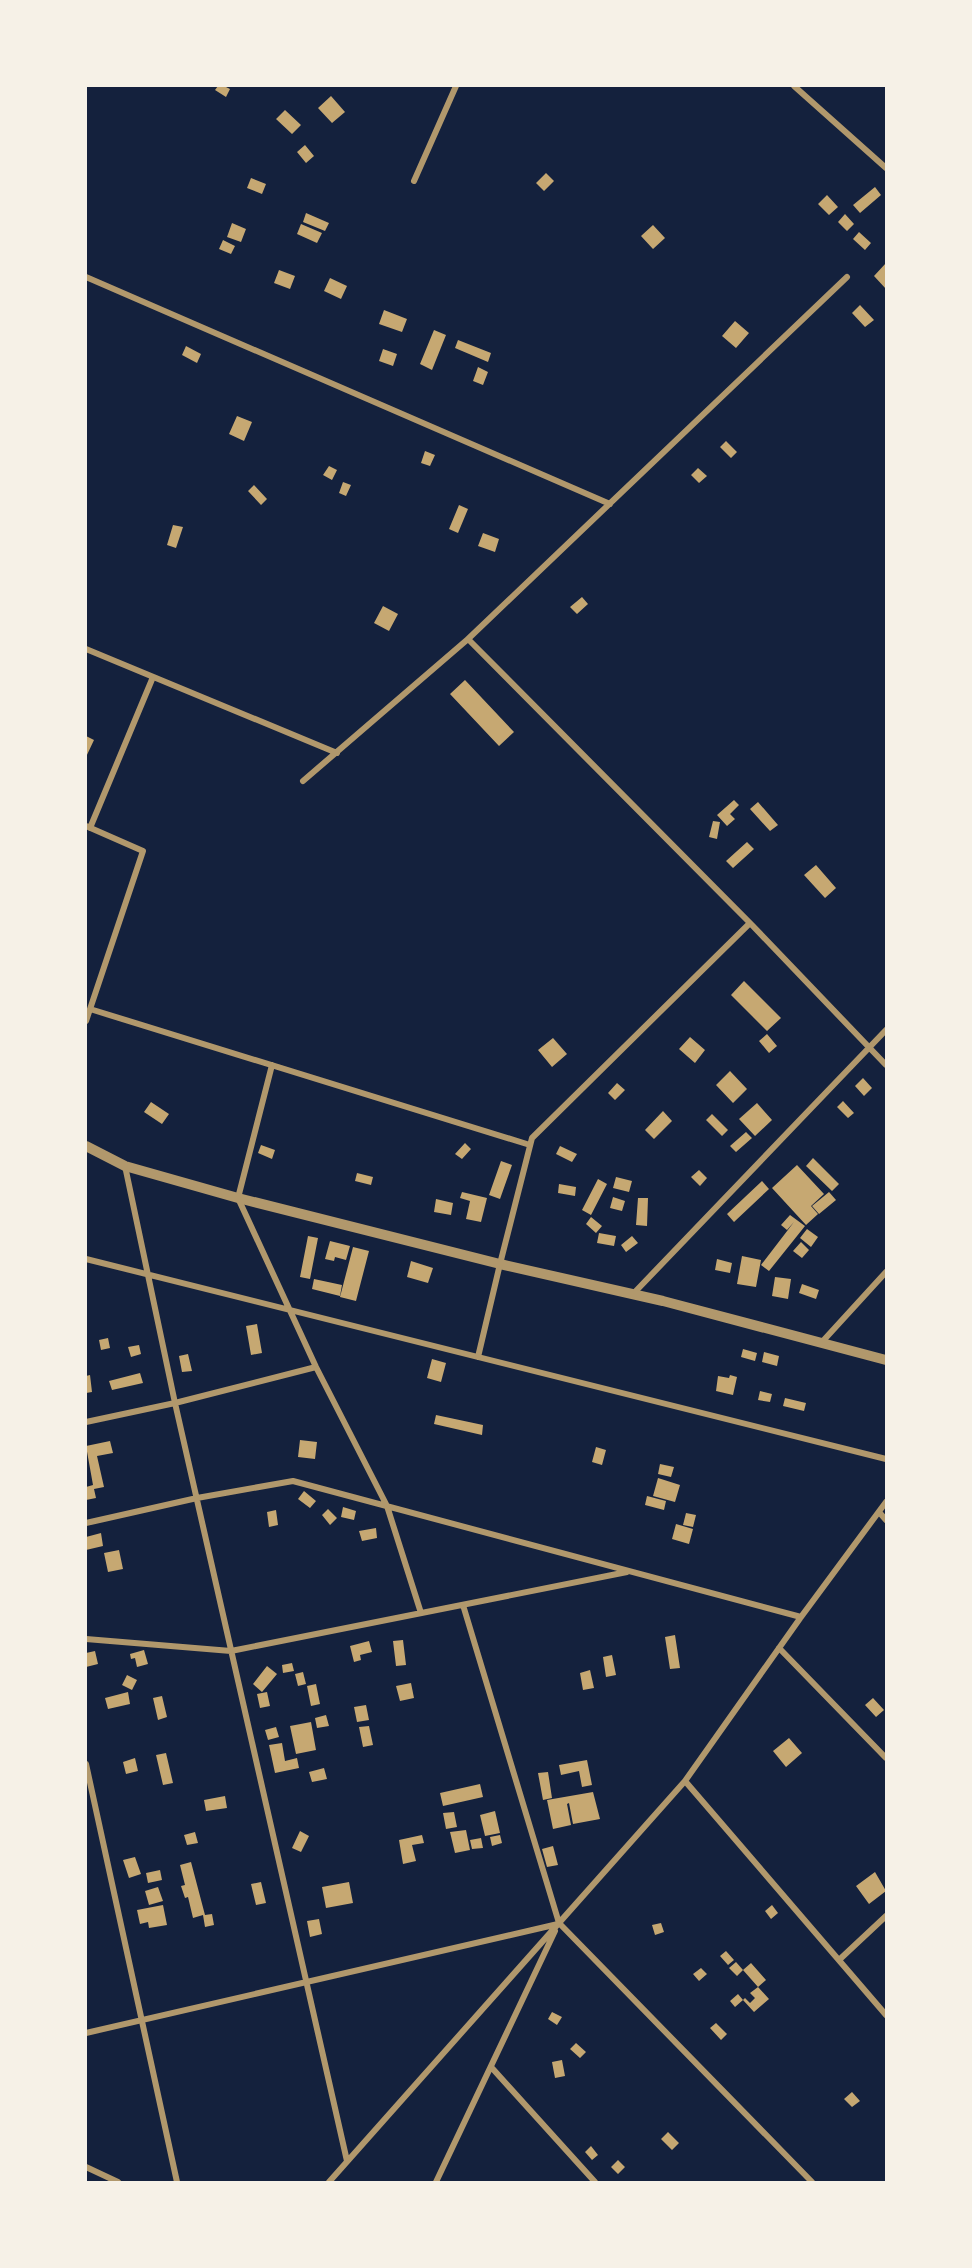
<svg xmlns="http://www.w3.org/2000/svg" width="972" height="2268" font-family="'Fira Sans',sans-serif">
<rect width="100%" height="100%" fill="#14213d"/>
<!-- building -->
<path fill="#c6a872" d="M218,86h6l6,3 -4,8 -11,-7z
M331,96l14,16 -13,11 -14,-15z
M285,110l16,15 -9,9 -16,-15z
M305,145l9,11 -8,7 -9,-11z
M546,173l8,8 -10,10 -8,-8z
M251,178l15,6 -4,10 -15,-6z
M875,187l6,8 -21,18 -7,-8z
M827,195l11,12 -9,8 -11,-11z
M306,213l23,10 -4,8 -22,-9z
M845,214l9,10 -7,7 -9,-9z
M232,223l14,6 -5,13 -14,-5z
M301,224l21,9 -5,10 -20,-9z
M653,225l12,13 -12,11 -12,-13z
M859,232l12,11 -6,7 -12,-11z
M223,240l12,6 -4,8 -12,-5z
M886,263v26l-12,-13z
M279,270l16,6 -5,13 -16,-6z
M330,278l17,8 -6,13 -17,-8z
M860,305l14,15 -9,7 -13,-14z
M384,310l23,9 -5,13 -23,-8z
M735,321l14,12 -13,15 -14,-12z
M434,330l12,5 -14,35 -12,-6z
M458,340l33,13 -3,9 -33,-14z
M186,346l15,8 -4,9 -15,-8z
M383,349l14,5 -4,12 -14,-5z
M478,367l10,5 -5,13 -10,-4z
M237,416l15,6 -8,19 -15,-7z
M726,441l11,11 -6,6 -11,-11z
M425,451l10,4 -5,11 -9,-3z
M329,466l8,4 -5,10 -9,-5z
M698,468l9,8 -8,7 -8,-8z
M343,482l8,3 -5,11 -7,-3z
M254,485l13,14 -6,6 -13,-14z
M459,505l9,4 -10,24 -9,-4z
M173,525l10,2 -7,21 -9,-3z
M483,533l16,6 -4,13 -17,-6z
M582,597l6,7 -11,10 -7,-7z
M383,606l15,8 -9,17 -15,-8z
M465,680l49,52 -15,14 -49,-52z
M86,736l8,4 -8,17z
M734,800l5,5 -9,9 5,5 -8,7 -10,-11z
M758,802l20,23 -8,6 -20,-22z
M713,821l7,1 -3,17 -8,-2z
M747,842l7,7 -21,19 -7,-7z
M816,865l20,23 -11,10 -21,-23z
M744,981l37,37 -14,13 -36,-36z
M767,1034l10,12 -8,7 -10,-12z
M690,1037l15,13 -10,13 -16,-14z
M553,1038l14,16 -15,13 -14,-17z
M730,1071l17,18 -14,14 -17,-18z
M863,1078l9,10 -8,8 -9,-10z
M617,1083l8,7 -10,10 -7,-7z
M843,1101l11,12 -6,5 -11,-11z
M151,1102l18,12 -7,10 -18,-12z
M757,1103l15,17 -17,16 -16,-17z
M663,1111l9,10 -18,18 -9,-9z
M712,1114l16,16 -6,6 -16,-16z
M746,1132l6,6 -16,14 -6,-6z
M465,1143l6,6 -9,10 -7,-5z
M261,1145l14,5 -3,9 -14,-6z
M560,1146l17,8 -5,8 -16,-8z
M813,1158l26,26 -7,7 -26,-25z
M501,1161l11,4 -12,34 -11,-4z
M797,1165l27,29 -13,12 7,8 -12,11 -34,-37z
M699,1170l8,8 -7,8 -9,-9z
M357,1173l16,4 -2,8 -16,-4z
M616,1177l16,4 -3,11 -16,-4z
M598,1179l9,5 -16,31 -9,-5z
M762,1181l7,8 -35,33 -7,-8z
M559,1184l17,3 -1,9 -17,-3z
M462,1192l25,6 -6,24 -15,-3 4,-18 -10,-3z
M829,1192l7,8 -17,14 -7,-8z
M613,1197l12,4 -3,10 -12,-3z
M638,1198h10l-1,28 -11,-1z
M436,1199l17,4 -2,12 -17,-3z
M790,1215l15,11 -36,45 -8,-6 33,-43 -7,8 -6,-5z
M591,1217l11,9 -6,7 -10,-9z
M807,1229l11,8 -7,10 -11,-9z
M599,1233l17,3 -2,10 -17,-3z
M308,1236l10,2 -8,41 -10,-2z
M632,1236l6,7 -12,9 -5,-7z
M330,1241l20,5 -4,14 -11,-3 -1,4 -9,-2z
M801,1242l8,8 -7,8 -9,-7z
M353,1247l16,4 -13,50 -16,-4z
M742,1256l19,4 -5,27 -19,-3z
M717,1259l15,4 -2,10 -15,-3z
M411,1261l22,7 -5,15 -21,-6z
M775,1277l16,2 -3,20 -16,-3z
M314,1279l28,6 -2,11 -28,-7z
M802,1284l17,6 -3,9 -17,-6z
M257,1324l5,29 -11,2 -5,-29z
M108,1338l2,10 -9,2 -2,-10z
M139,1345l2,9 -10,3 -3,-10z
M743,1349l14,4 -2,8 -14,-4z
M764,1352l15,4 -2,10 -15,-4z
M188,1354l4,17 -10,1 -3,-16z
M432,1359l14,4 -5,19 -14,-4z
M140,1373l3,10 -31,7 -3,-9z
M90,1375l2,17 -6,1v-17z
M730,1375l7,2 -4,18 -17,-4 2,-15 11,2z
M760,1391l12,3 -2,8 -12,-2z
M785,1398l21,5 -2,8 -21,-5z
M436,1415l47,10 -1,10 -48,-11z
M300,1440l17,2 -2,17 -17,-2z
M110,1441l3,12 -16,3 7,31 -10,2 2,9 -10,2v-13l7,-2 -7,-39z
M596,1447l10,3 -4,15 -10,-3z
M660,1464l14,3 -3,10 -13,-3z
M658,1478l22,7 -5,17 -22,-6z
M304,1491l12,10 -6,7 -12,-9z
M647,1496l19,5 -2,9 -19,-5z
M343,1507l13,4 -2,9 -13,-3z
M328,1509l9,9 -7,7 -8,-10z
M276,1510l2,15 -9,2 -2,-15z
M686,1513l10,2 -3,12 -10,-2z
M676,1524l17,5 -4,15 -17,-5z
M376,1528l1,10 -15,3 -3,-10z
M101,1533l2,13 -17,4v-13z
M119,1550l4,19 -15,3 -4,-19z
M675,1635l5,33 -10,1 -5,-32z
M403,1640l3,25 -10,1 -3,-25z
M369,1641l3,11 -12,3 1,5 -7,2 -4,-16z
M144,1650l4,14 -11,3 -2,-9 -4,1 -1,-5z
M95,1651l3,13 -12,3v-14z
M612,1655l4,20 -10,2 -3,-20z
M292,1663l2,8 -11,2 -1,-8z
M267,1666l10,8 -15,18 -9,-8z
M590,1670l4,18 -11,2 -3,-17z
M303,1672l3,12 -8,2 -3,-12z
M127,1675l10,5 -5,10 -10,-5z
M411,1683l3,15 -14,3 -4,-15z
M316,1684l4,20 -9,2 -4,-20z
M128,1692l2,12 -22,5 -3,-11z
M267,1692l3,14 -10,2 -3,-14z
M162,1696l5,21 -9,3 -5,-22z
M873,1698l11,12 -8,7 -11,-12z
M366,1705l3,15 -12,2 -3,-15z
M326,1715l3,11 -12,2 -2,-10z
M311,1722l5,28 -20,4 -6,-28z
M369,1726l4,19 -10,2 -4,-20z
M276,1727l3,10 -11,3 -3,-10z
M789,1738l13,15 -16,14 -13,-16z
M282,1743l3,18 12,-3 2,10 -24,5 -6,-28z
M166,1753l7,30 -10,2 -7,-30z
M135,1758l3,13 -12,3 -3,-12z
M587,1760l5,25 -10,2 -3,-16 -18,4 -2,-10z
M324,1768l3,11 -15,3 -3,-10z
M548,1772l4,26 -9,2 -5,-27z
M480,1784l3,13 -40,9 -3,-13z
M593,1792l7,27 -27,5 -4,-21 -2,1 4,21 -18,4 -6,-29z
M225,1796l2,12 -21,3 -2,-11z
M495,1811l5,22 -15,3 -5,-21z
M454,1812l3,15 -11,2 -3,-16z
M466,1830l4,20 -15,3 -5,-21z
M300,1831l9,5 -8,16 -9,-4z
M195,1832l3,11 -11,2 -3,-10z
M422,1835l2,8 -12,2 4,16 -13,3 -4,-24z
M500,1835l2,8 -10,3 -2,-9z
M481,1838l2,10 -11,1 -2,-9z
M553,1846l5,19 -11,2 -5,-18z
M135,1857l6,17 -12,4 -6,-18z
M191,1862l14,53 7,-1 2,11 -9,2 -2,-12 -10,3 -5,-21 -3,1 -4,-12 4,-1 -5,-20z
M160,1870l2,10 -14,3 -2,-10z
M875,1872l11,19 -17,13 -13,-18z
M261,1882l5,21 -10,2 -5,-21z
M349,1882l4,21 -27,5 -4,-21z
M158,1887l5,14 -14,4 -4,-14z
M163,1905l4,20 -18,3 -1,-6 -8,2 -3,-14z
M772,1905l6,8 -7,6 -6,-8z
M319,1919l3,15 -12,3 -3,-16z
M661,1923l3,9 -9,3 -3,-10z
M726,1951l8,9 -6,5 -8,-9z
M736,1962l7,8 -6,6 -8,-8z
M751,1963l15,17 -8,7 11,12 -15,13 -11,-12 -8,7 -5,-6 8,-7 5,6 2,-2 5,5 5,-5 -5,-5 8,-6 -15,-17z
M701,1968l6,6 -8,7 -6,-7z
M552,2012l10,5 -5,8 -9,-6z
M716,2023l11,11 -6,6 -11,-12z
M576,2043l10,9 -6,6 -10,-9z
M562,2060l3,16 -10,2 -3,-16z
M852,2092l8,9 -8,6 -8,-8z
M668,2132l11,11 -7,7 -11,-11z
M591,2146l7,9 -6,5 -7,-8z
M618,2160l7,7 -7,7 -7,-7z"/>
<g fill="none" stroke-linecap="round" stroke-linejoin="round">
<!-- minor -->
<path stroke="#b1986c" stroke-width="6" d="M794,86l92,82
M414,181l42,-95
M86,277l524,227
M468,639l282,284 136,142
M86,649l251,104
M303,781l165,-142 379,-362
M86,826l57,25 -57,170
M90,828l63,-151
M90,1009l440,136
M272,1065l-34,133 78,169 71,139 34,107
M125,1166l50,237 172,758
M86,1259l800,200
M633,1294l253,-264
M822,1342l64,-70
M478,1357l22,-93 32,-126 218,-215
M86,1422l89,-19 141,-36
M879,1512l7,8
M86,1523l111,-25 96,-17 508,136
M463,1605l96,318 253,259
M86,1639l145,12 396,-79
M779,1648l107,110
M86,1764l91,418
M685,1781l201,234
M839,1960l47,-44
M86,2033l472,-109
M492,2068l103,114
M86,2167l32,15
M329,2182l356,-401 116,-164 85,-115
M436,2182l119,-251"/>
<!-- tertiary -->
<path stroke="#b1986c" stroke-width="10" d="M86,1146l39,20 113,32 262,66 163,37 223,59"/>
</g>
<!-- border -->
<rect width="972" height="2268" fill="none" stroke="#f6f1e7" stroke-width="174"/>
</svg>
